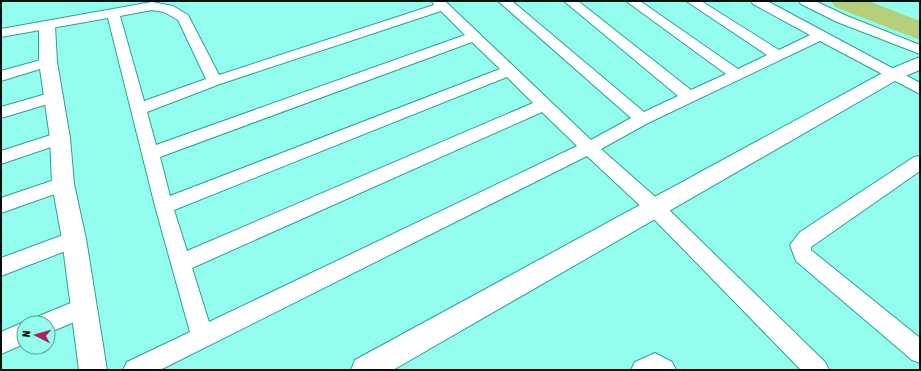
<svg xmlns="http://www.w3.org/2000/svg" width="921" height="371" font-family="'Asap Condensed',sans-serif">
<rect width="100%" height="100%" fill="#93feee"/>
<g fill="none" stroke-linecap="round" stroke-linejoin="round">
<!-- river -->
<path fill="#b5cf7b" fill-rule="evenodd" d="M831,1h37l52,20v19l-85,-33z"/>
<!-- minor casing -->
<g stroke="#2ca192" stroke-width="2">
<path id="minor" d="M432,1h13l146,139 40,-22 -133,-117h14l132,111 34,-16 -114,-95h14l113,89 35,-16 -100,-73h14l98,68 29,-14 -81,-54h15l78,49 31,-15 -57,-31 -2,-3h16l153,82v11l-100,-53 -172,82 -47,26 60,53 164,160 4,8h-28l-154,-158 -60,-56 -427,214h-37l4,-8 63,-30 -35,-126 -47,-188 -107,19v-8l151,-27 21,4 15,9 31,60 215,-70zM152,10l12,2 14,8 28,59 -62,22 -24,-85zM441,11l24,24 -309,110 -9,-33 73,-28zM472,42l28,27 -330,127 -10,-39zM507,77l26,26 -346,148 -13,-41zM542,112l35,34 -368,176 -17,-54z
M799,1h16l32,15 73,29v9l-83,-32 -36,-18z
M48,58l5,1 2,3 -2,3 -52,16v-10z
M53,92l5,1 3,4 -3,4 -57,17v-11z
M60,132l6,2 2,4 -2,4 -65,22v-13z
M920,156v15l-109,76v3l109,88v25l-8,-3 -116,-99 -6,-16 10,-13 114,-75z
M63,177l6,2 3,5 -3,5 -68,24v-15z
M74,231l7,2 3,6 -3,6 -80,31v-18z
M83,298l8,3 3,7 -3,7 -43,18v-10h-12l3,-7z
M24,322l2,1h-2v21l-23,10v-22z
M655,353l17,9 4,8h-45l4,-8z"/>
</g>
<!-- tertiary casing -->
<g stroke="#2ca192" stroke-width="2">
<path id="tertiary" d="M47,21l6,2 2,3 2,36 13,76 4,46 12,55 21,131h-28l-17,-131 -10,-55 -2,-46 -11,-76v-36l2,-3z
M920,57v13l-20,8 -507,292h-42l4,-10 533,-290z"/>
</g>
<!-- minor -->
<use href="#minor" fill="#fff" fill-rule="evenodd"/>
<!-- tertiary -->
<use href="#tertiary" fill="#fff" fill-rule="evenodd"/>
</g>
<!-- border -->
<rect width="921" height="371" fill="none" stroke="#00110e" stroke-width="4"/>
<!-- north arrow -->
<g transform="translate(36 335) rotate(276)"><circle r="19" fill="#93feee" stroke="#589f94"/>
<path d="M0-3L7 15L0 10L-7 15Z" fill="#af215a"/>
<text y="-6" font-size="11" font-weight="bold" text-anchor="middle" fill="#00110e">N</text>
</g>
</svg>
